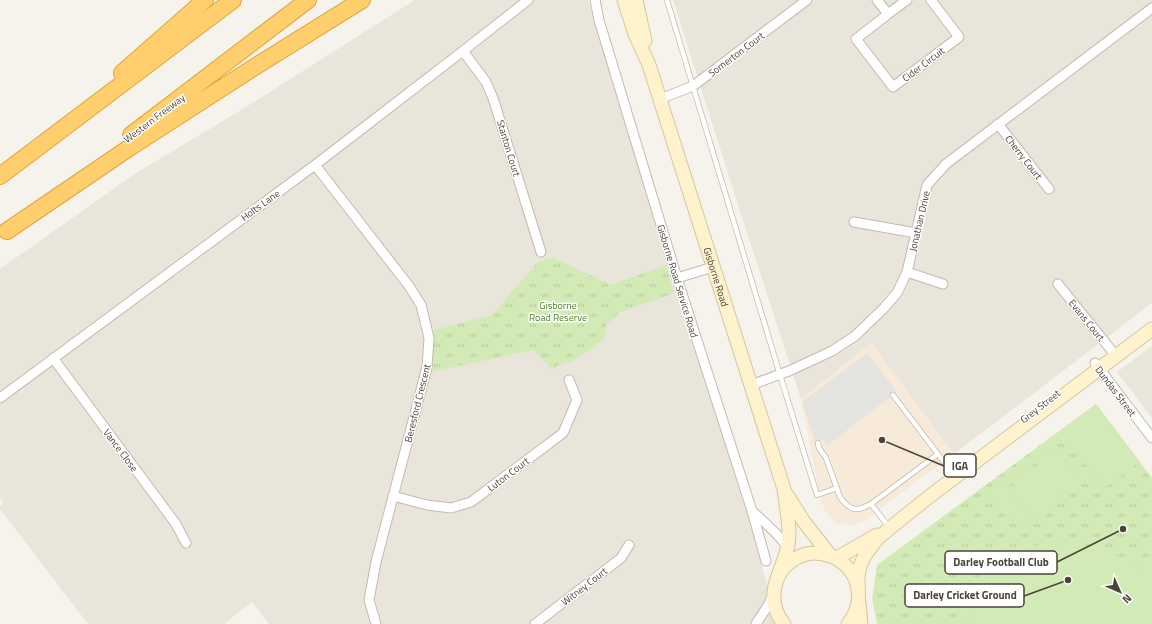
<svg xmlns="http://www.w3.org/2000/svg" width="1152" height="624" font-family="'Titillium Web',sans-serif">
<defs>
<pattern id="grass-tufts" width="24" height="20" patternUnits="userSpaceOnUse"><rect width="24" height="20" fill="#d2eab5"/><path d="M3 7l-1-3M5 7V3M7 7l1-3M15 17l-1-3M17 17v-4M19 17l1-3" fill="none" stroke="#b6ca9c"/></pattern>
</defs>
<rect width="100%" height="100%" fill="#f6f3ec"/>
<!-- residential -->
<path fill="#eae5da" d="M415,0h173l160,517 30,107h-509l-17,-22 -28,22h-136l-88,-115v-3l3,-3 -3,-5v-229l136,-96 110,-66z
M673,0h479v303l-198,151 -83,-111 -70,56 -62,-191z
M1152,346v72l-35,-46z"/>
<!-- commercial -->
<path fill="#f7ead8" d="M871,343l83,111 -89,66 -11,5 -18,-1 -11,-13 -4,-10 -20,-102z"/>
<!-- grass -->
<path fill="url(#grass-tufts)" d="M552,257l59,28 55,-20 8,28 -55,20 -13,12 -2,14 -31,22 -15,4 -5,5 -20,-20 -103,22 4,-42 58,-15 46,-53z
M1096,404l56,74v146h-275l-5,-25 5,-34z"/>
<!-- pitch -->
<path fill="#d2eab5" d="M1096,404l44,58 -33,24 -7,-3 -41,-51z
M1054,449l3,3 2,-2 22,29 -2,2 3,4 -18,14 -4,-5 -4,3 2,4 -18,14 -2,-3 -5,4 -22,-29 5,-4 -3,-4 18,-14 3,4 4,-4 -2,-3z
M1000,480l33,41 -11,9 -34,-41z
M1050,541l24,1 30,8 29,12 19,14v48h-185c8,-35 23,-59 57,-74 8,-4 18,-6 26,-9z"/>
<!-- parking -->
<path fill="#e5e3e0" d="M867,353l30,39 -69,53 -5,-6 -7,4 -14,-41z"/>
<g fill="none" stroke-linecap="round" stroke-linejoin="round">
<!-- lane casing -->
<g stroke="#c2bbae" stroke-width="6">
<path id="lane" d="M667,0l113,375 37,120 20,-7
M893,395l60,79
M818,443l1,5 7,10 14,39c10,14 16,15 31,7
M889,527l-18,-23 67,-50"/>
</g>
<!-- street casing -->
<g stroke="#c2bbae" stroke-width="11">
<path id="street" d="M595,0l4,20 78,258 75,233 14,50
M877,0l11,14
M907,0l-19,14 -32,25 37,48 66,-50 -28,-37
M463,51l23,31 7,16 48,154
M660,99l33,-13 114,-86
M998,124l51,65
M315,165l94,121 12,19 8,33 -2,29 -51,195 -7,38 7,24
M854,222l62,11
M907,272l36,12
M677,278l36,-11
M1058,284l58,72
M53,358l123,166 10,19
M1095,363l57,75
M751,385l38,-14 43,-20 23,-15 28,-27 14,-16 10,-21 20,-87 19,-21 206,-156
M0,398l315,-233 148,-114 65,-51
M393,496l34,9 24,3 20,-6 92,-69 14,-33 -8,-20
M752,511c13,12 26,22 36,37
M535,624l86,-66 8,-13
M756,624l13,-20 3,-8"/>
</g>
<!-- secondary casing -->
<g stroke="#d6c79b" stroke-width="15">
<g id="secondary">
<path id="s1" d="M624,0l11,34 14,31 135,424c2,18 8,43 3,60 -2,10 -7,20 -10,30"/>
<path d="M636,0l9,41"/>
<path d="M787,495l17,27 26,33"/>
<path d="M837,558l40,-23"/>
<path d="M858,590v-14l2,-10 5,-11 12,-16 13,-11 40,-32 222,-167"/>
<path d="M859,603l2,21"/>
<path d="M784,624c-16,-19 -13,-50 9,-64 24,-16 56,-2 64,24 4,14 0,29 -9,40"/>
</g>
</g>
<!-- highway casing -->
<g stroke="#e0a43c" stroke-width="18">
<path id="highway" d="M122,73l83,-73
M131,135l177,-135
M0,176l233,-176
M7,231l122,-83 124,-80 109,-68"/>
</g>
<!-- lane -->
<use href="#lane" stroke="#fff" stroke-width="4.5"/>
<!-- street -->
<use href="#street" stroke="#fff" stroke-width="9"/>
<!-- secondary -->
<use href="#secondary" stroke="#fff3cd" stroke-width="13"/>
<!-- highway -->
<use href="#highway" stroke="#ffcf6e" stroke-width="16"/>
</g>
<g text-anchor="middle" stroke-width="3" stroke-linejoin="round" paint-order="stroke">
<!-- street labels -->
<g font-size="10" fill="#4b4439" stroke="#fff">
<text transform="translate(736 54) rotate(-37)" y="4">Somerton Court</text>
<text transform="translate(923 64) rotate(-37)" y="4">Cider Circuit</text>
<text transform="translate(154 118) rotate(-37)" y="4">Western Freeway</text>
<text transform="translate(509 148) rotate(73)" y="4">Stanton Court</text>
<text transform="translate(1024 157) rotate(52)" y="4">Cherry Court</text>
<text transform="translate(260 205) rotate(-36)" y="4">Holts Lane</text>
<text transform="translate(919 221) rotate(-77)" y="4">Jonathan Drive</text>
<text dy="4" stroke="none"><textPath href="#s1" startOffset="292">Gisborne Road</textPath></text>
<text transform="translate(678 281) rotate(73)" y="4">Gisborne Road Service Road</text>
<text transform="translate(1087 320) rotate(51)" y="4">Evans Court</text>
<text transform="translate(1116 391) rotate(53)" y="4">Dundas Street</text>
<text transform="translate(417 403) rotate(-76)" y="4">Beresford Crescent</text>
<text transform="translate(1040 406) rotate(-38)" y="4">Grey Street</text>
<text transform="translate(121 450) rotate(53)" y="4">Vance Close</text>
<text transform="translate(508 474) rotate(-37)" y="4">Luton Court</text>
<text transform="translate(584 586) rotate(-38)" y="4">Witney Court</text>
</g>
<!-- park labels -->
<g font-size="10" fill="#4a7f2a" stroke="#fff">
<text x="558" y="309">Gisborne<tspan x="558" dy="12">Road Reserve</tspan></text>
</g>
</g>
<!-- callouts -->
<path fill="none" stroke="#4b4439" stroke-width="1.5" d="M882 440L944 466M1123 529L1057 562M1068 580L1024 596"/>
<g fill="#4b4439" stroke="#fff" stroke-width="1.5">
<circle cx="882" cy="440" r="4"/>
<circle cx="1123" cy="529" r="4"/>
<circle cx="1068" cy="580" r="4"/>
</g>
<g fill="#fff" stroke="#4b4439" stroke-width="1.5">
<rect x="944" y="454" width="32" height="23" rx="4"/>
<rect x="945" y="551" width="112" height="23" rx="4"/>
<rect x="905" y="584" width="119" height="23" rx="4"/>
</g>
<g font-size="11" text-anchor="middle" font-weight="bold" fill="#4b4439">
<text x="960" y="470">IGA</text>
<text x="1001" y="566">Darley Football Club</text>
<text x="965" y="599">Darley Cricket Ground</text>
</g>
<!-- north arrow -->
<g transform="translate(1120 592) rotate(135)" stroke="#ffffff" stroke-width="3" paint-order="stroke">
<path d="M0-3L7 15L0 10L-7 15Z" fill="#4b4439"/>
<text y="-6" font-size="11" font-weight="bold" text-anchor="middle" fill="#4b4439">N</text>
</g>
</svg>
